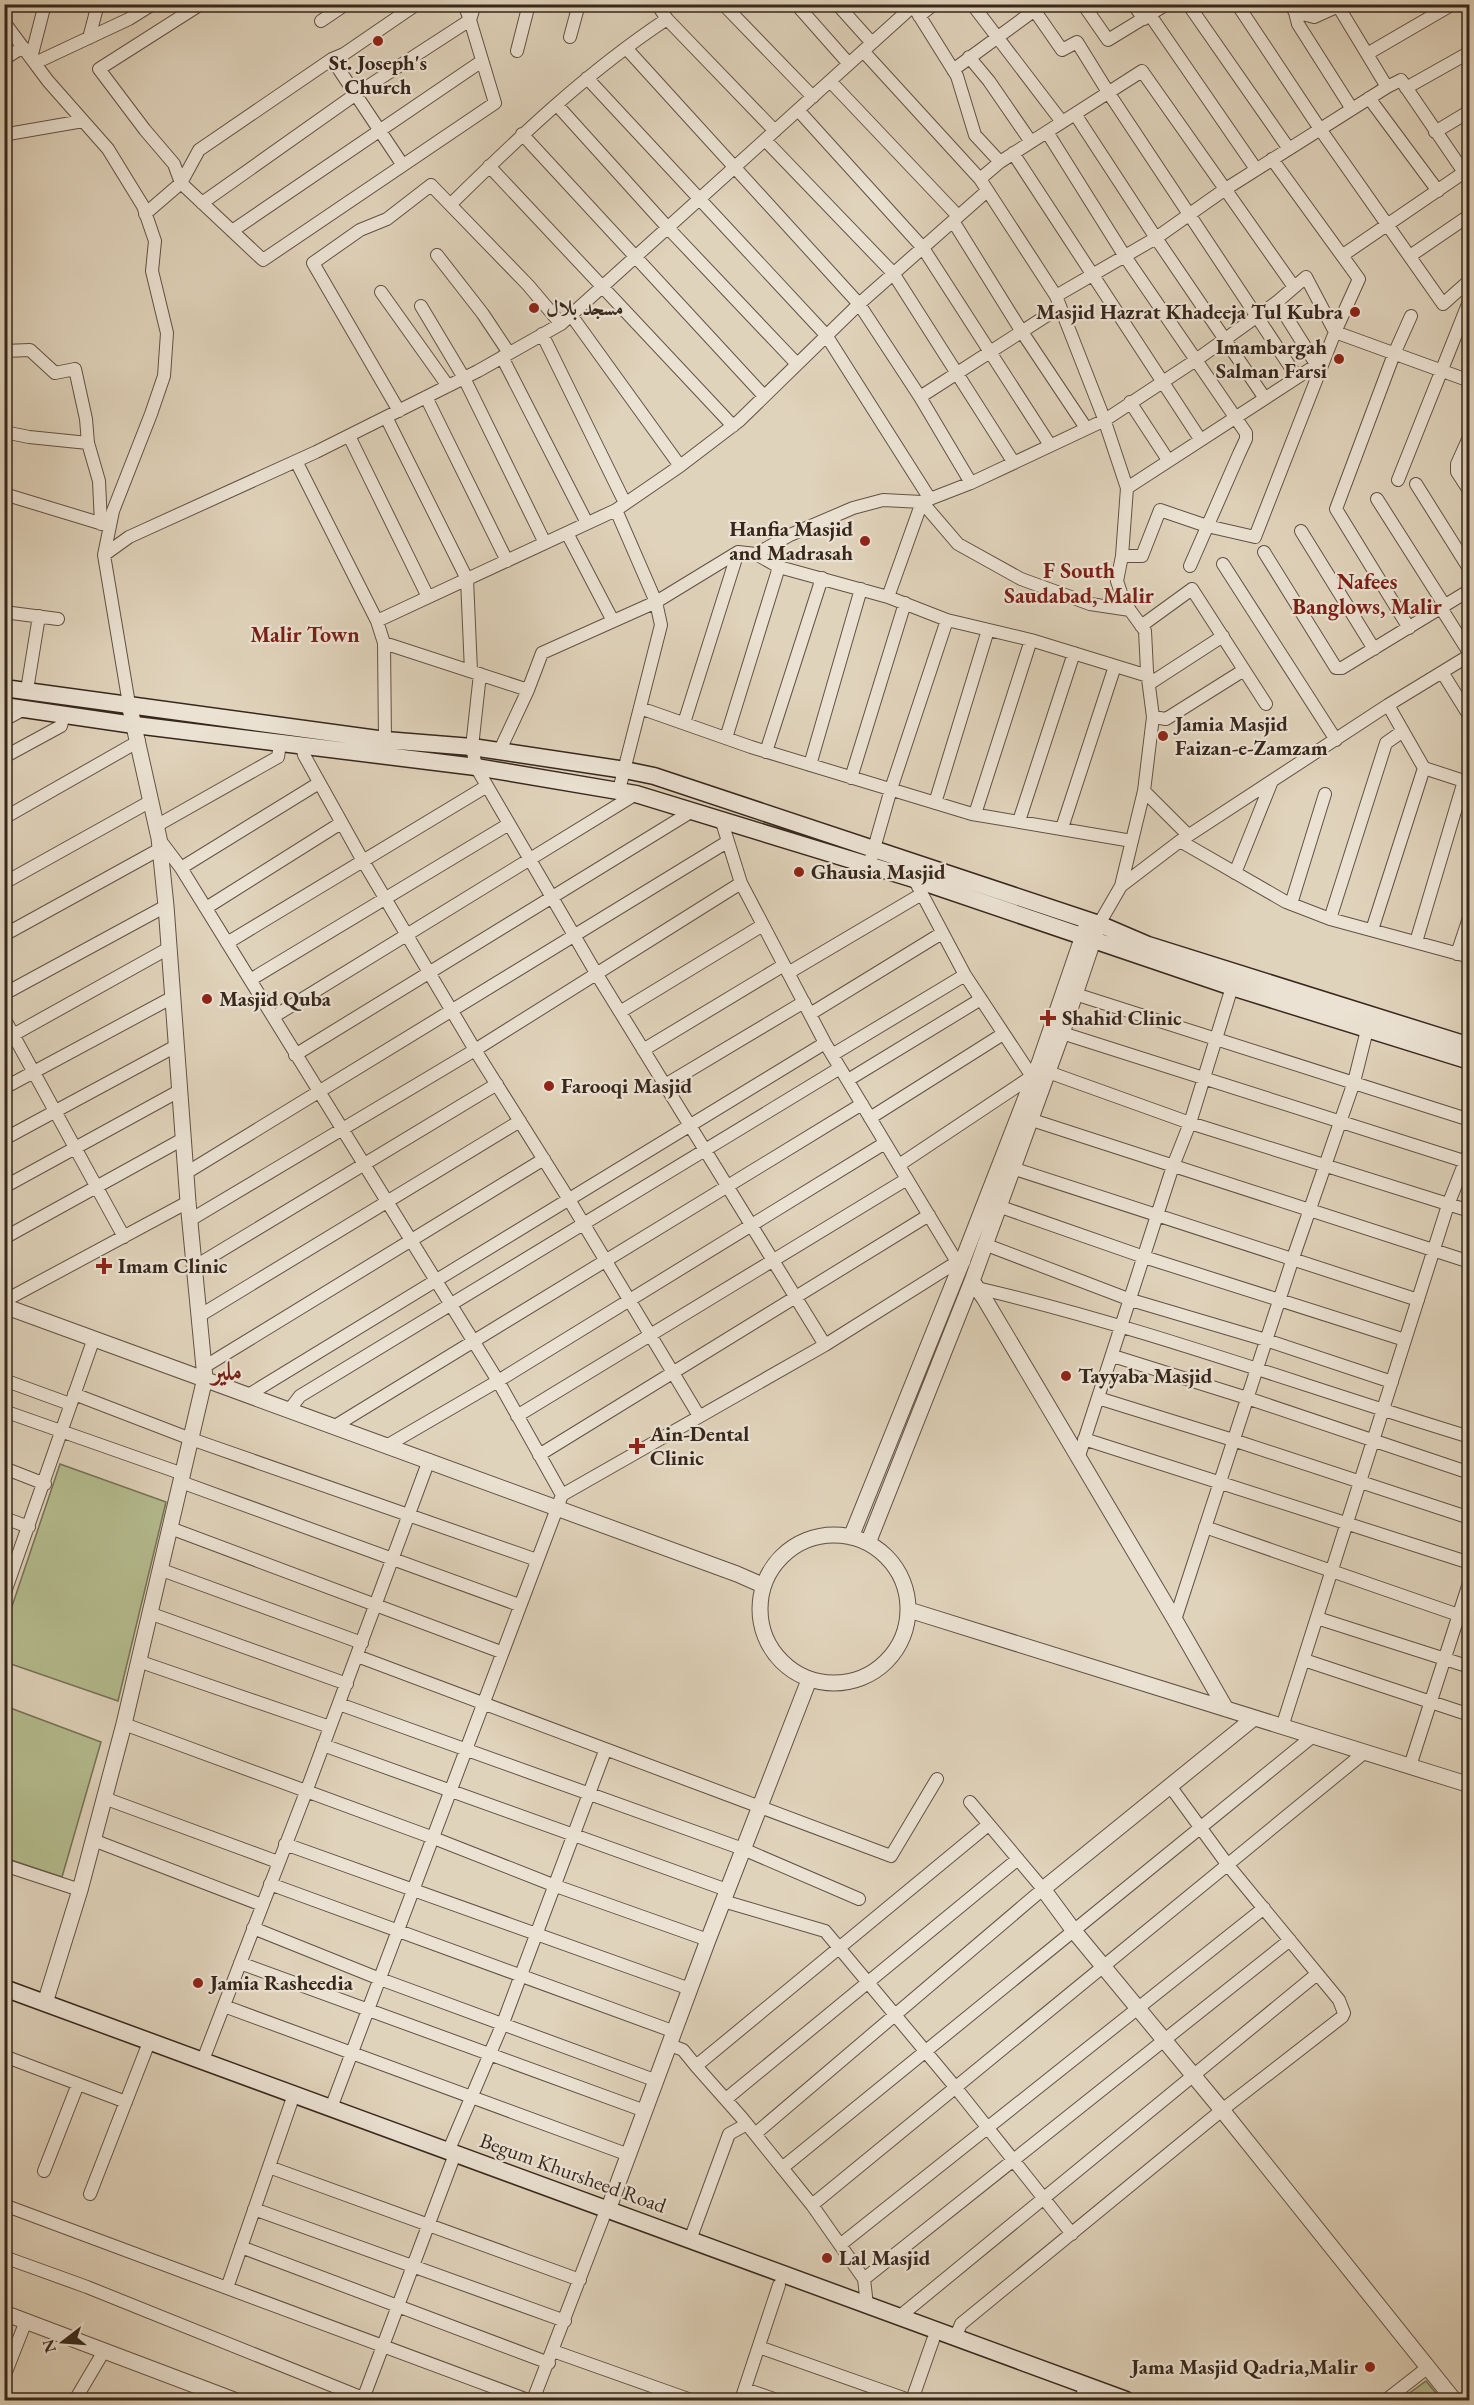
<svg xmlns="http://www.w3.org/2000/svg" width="1474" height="2405" font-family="'EB Garamond',Amiri,serif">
<rect width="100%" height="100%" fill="#e0d3bb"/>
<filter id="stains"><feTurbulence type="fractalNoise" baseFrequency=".00333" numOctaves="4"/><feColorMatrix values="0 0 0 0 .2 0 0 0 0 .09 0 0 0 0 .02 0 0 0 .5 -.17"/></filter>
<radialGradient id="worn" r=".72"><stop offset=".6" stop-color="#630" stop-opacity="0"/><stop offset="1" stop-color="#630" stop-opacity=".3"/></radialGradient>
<!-- green -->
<path fill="#b4bc8f" stroke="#767256" stroke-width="1.5" d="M60,1464l106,38 -48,199 -113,-39v-35z
M5,1706l96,36 -39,135 -57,-19z
M1426,2381l16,19h-42z"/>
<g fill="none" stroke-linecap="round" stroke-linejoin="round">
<!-- minor casing -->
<g stroke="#615244" stroke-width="14">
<path id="minor" d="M201,4l-102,65 46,61 29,34 7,19 82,77 232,-157 -25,-83 -6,-16
M657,4l10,15 108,112
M723,4l90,93
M796,4l53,60
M837,4l35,39
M912,4l45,72 18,59 25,27
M972,4l90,118
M1030,4l32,46 15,-8 31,50 189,285
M1083,4l25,36 59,-36
M1133,4l11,15
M1188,4l101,145
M1237,4l83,125 123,175 27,-24
M1290,4l5,8 19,5 29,-13
M1295,12l3,12 54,85
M1150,15l106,154
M919,16l15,-12
M321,21l25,-17
M4,22l44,59 60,68 35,57 12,35 -3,30 15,62 -3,43 -13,38 -38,97 -9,44 25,149
M570,37l9,-33
M89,38l9,-34
M626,48l233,256 61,93 51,86
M517,51l12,-47
M863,51l117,128 20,-17 142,-91 152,216
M1367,54l86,-50
M969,57l20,24 42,61
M31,58l14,-54
M4,59l19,-12
M332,59l70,105
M35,63l94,-44 24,-15
M953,70l90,-66
M587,78l239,257 104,164
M830,81l128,135
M1387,87l14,-7 69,101
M1406,88l64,-36
M1369,98l69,93
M557,105l111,123 129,136
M798,110l125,138 127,197
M1075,114l81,124 108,159
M4,132l4,2 75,-13
M1047,132l77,123 122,178v6l-7,15 -49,112
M1435,132l35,-21
M522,134l242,262
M765,140l128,133 121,190
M1013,153l187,286
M489,166l244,260
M980,179l76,117 47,120 24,72 -5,68 -5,25 7,21 21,29 2,40 6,46 -9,74 -23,95
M202,203l154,-109 114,-74 5,-16
M451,204c68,-67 136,-132 216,-185
M145,214l36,-31 18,-33 133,-91 12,-5 73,-50
M953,221l69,111 64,96
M232,231l250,-170
M437,255l46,59 26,39
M1343,255l120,-82
M1410,256l60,-41
M381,292l67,94
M1056,296l100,-58 68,-48 163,-103 -49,-81
M1277,302l39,62
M421,306l43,72 81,165
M571,315l109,151
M542,334l83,169
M4,351l26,-1 25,23 20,-4 11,50 2,24 11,38 2,43
M502,357l85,166
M426,397l81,164
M920,397l140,-90
M1130,402l38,58
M399,411l-86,-148 47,-33 27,-11 44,-34 97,100 33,39
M386,417l81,162 4,92
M4,432l25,5 59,6
M1470,435l-13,29v8l13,20
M349,436l79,161
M296,461l81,160 7,22 1,97
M1398,480l72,-181
M1416,484l54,86
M1127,488l197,-128
M4,494l102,31
M1377,499l68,107
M616,510l40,92 5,23 -42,165
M1301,531l73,118
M567,533l46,88
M1264,552l72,116h6l128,-78
M756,554l23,13 109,30 59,23 84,20 117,36
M104,555l25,-18 187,-85 162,-81 83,-47 352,-318
M1122,556h20l18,-46 47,16 48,11 80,-205 24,-53 -87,-120
M1223,564l113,176
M888,597l34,-95 36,42 63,35 69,25 40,6
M1441,608l29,46
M4,612l54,7
M377,621l239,-111 64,-44 59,-45 120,-117 128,-113
M1141,626l51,-37 74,115
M1409,628l-73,-119 58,-155 17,-38
M384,643l144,47
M1442,672l28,45
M480,674l-8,73 4,20 120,206 229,372
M1149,684l74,-48
M27,690l12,-74
M1388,705l36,63 46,15
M640,708l111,39 221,67 160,27
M1153,717l13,2 78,-49
M4,720l22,-12
M684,723l54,-171
M726,738l53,-171
M302,745l2,10 59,106 112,189 93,148 131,218
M499,752l29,-62 14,-37 114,-51 82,-50 18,2 34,-19 63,-27 30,-8 39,2 49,-19 134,-63 91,-60 81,-58 29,-25 29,55 135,49
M766,752l56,-174
M4,757l57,-31 3,-12
M810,765l51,-176
M851,778l54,-175
M1144,791l44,44
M935,803l53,-173
M975,814l56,-174
M4,818l135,-77
M721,819l20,64 84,160 132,219
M1019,821l55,-168
M156,826l122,-69 2,-13
M1062,828l53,-162
M159,839l22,29 317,513 64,114 -231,613
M1180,841l106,61 44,17 140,38
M869,866l22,-77 56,-169
M181,868l138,-85
M1235,873l37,-92
M914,879l51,96 68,103
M4,883l147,-82
M1291,904l34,-110
M206,908l135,-85
M1330,919l56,-176 17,-12
M1099,924l22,-38 59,-45 208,-136 82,-50
M1372,930l52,-162
M4,935l156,-86
M1416,942l48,-161
M227,943l260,-157
M1457,954l13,-39
M788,973l132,-78
M250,980l259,-156
M4,994l162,-88
M1075,994l395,126
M620,1012l143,-87
M810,1014l132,-81
M273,1017l363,-223
M4,1018l120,219
M1062,1033l408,130
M4,1040l165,-92
M643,1050l141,-85
M295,1055l399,-245
M832,1055l133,-80
M1048,1072l142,51 280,88
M848,1080l133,-81
M665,1085l139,-83
M4,1088l169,-91
M870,1118l133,-84
M1029,1119l441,143
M4,1139l172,-93
M899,1165l132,-88
M1012,1168l406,132
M186,1173l541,-331
M4,1187l175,-96
M998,1206l146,51 261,83
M190,1220l285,-170 266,-167
M4,1238l179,-99
M984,1244l147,56 135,40 126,42
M194,1267l303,-183
M977,1288c167,39 328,99 493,149
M4,1301l184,-99
M199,1316l321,-195
M1113,1356l134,42 223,75
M204,1367l340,-208
M4,1380l66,24
M74,1394l117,45 346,121
M250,1394l575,-351
M1098,1398l135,42 237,78
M290,1409l10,-13 540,-328
M4,1411l179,63
M517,1416l390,-237
M335,1426l527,-322
M1084,1439l386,124
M388,1445l110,-64 387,-238
M539,1455l390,-240
M1079,1456l94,-290 17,-43 42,-136
M4,1468l41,16
M181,1482l338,123
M562,1495l263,-150 132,-83h7
M4,1518l25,9
M1205,1527l265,92
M170,1528l331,124
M159,1569l203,74
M4,1595l90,-257
M149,1613l198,71
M1317,1618l153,49
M1175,1620l118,-362 61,-176 15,-60
M357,1656l534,200 46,-77
M1304,1660l166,55
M138,1661l192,66
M339,1704l404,145 116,50
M124,1724l307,113 122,48 155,55
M1282,1727l166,-522 22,-56
M323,1745l404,145
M1410,1766l60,-186
M104,1798l174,64
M93,1840l169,65
M285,1844l405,145
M4,1865l76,25
M270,1884l405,148
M723,1901l102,30 131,157 116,146
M253,1928l127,51 277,102
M240,1963l405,148
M224,2006l405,149
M670,2045l13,5 13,16 46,52 70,87 52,74 3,26
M4,2056l122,46
M203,2060l103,-268 123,-332
M696,2066l292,-241
M726,2099l292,-240
M755,2134l288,-245 -73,-87
M448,2152l55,-129 102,-272
M269,2167l311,113
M782,2168l531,-432
M44,2171l34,-87
M90,2194l56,-144
M4,2205l524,195
M812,2205l553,-453
M254,2209l311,112
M690,2240l39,-106 18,-10
M840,2245l424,-337
M241,2247l308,116
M4,2257l83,30 281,113
M864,2279l426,-339
M227,2288l64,-185
M899,2317l418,-343
M955,2338l6,-14 261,-214 120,-93 2,-4 -5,-13 -112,-136 -57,-78
M759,2347l150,53
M553,2351l138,49
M4,2377l22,-56
M745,2389l32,11
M363,2399l89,-237
M75,2400l29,-49
M533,2400l70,-182
M741,2400l38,-115
M912,2400l21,-60
M1080,2400l2,-5
M1386,2400l41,-32"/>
</g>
<!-- tertiary casing -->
<g stroke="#615244" stroke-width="17">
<path id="tertiary" d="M972,1281l12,17 191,322 51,89
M4,1306l733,268 25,11
M760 1609a74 74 0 1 1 148 0a74 74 0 1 1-148 0Z
M851,1537l111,-275 78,-201 46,-134
M868,1543l104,-262 90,-248 35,-104
M909,1610l561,175
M1254,1718l-211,171 31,42 148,179 232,290
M45,2003l35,-113 44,-166 81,-346 -17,-176 -22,-296 -7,-68 -30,-134
M608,2210l100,-270 101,-260
M4,2313l230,87"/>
</g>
<!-- secondary casing -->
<g stroke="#37271d" stroke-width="19">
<path id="secondary" d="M4,688l381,52 87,7 153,23 29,6 445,148 49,21 322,101
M4,706l123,18 349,43 160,27 278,85 318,108 238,74
M4,1988l1122,412"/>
</g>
<!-- minor -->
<use href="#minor" stroke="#ebe2d3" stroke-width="12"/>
<!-- tertiary -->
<use href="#tertiary" stroke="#ebe2d3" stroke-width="15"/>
<!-- secondary -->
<use href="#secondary" stroke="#ebe2d3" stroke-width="16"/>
</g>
<!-- markers -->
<g fill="#8f2418" stroke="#ebe2d3" stroke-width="2">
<circle cx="378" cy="41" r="6"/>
<circle cx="534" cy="308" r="6"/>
<circle cx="1355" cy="312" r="6"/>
<circle cx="1339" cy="359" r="6"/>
<circle cx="865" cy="541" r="6"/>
<circle cx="1163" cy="736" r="6"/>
<circle cx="799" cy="872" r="6"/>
<circle cx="207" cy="999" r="6"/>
<path d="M1045 1009h6v6h6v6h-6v6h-6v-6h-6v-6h6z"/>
<circle cx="549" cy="1086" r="6"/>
<path d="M101 1257h6v6h6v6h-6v6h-6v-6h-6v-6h6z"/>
<circle cx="1066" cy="1376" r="6"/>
<path d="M634 1437h6v6h6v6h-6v6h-6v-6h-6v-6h6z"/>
<circle cx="198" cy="1983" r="6"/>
<circle cx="827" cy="2258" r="6"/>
<circle cx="1370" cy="2367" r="6"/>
</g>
<g text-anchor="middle" stroke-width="4.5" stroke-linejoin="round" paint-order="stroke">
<!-- poi labels -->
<g font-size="21" font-weight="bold" fill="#37271d" stroke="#ebe2d3" text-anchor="start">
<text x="378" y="70" text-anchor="middle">St. Joseph's<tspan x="378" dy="24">Church</tspan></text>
<text x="546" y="315">مسجد بلال</text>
<text x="1343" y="319" text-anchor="end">Masjid Hazrat Khadeeja Tul Kubra</text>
<text x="1327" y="354" text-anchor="end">Imambargah<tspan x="1327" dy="24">Salman Farsi</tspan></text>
<text x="853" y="536" text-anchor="end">Hanfia Masjid<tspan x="853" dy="24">and Madrasah</tspan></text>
<text x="1175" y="731">Jamia Masjid<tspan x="1175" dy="24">Faizan-e-Zamzam</tspan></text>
<text x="811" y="879">Ghausia Masjid</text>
<text x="219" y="1006">Masjid Quba</text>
<text x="1062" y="1025">Shahid Clinic</text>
<text x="561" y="1093">Farooqi Masjid</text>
<text x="118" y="1273">Imam Clinic</text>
<text x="1078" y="1383">Tayyaba Masjid</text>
<text x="650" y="1441">Ain-Dental<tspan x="650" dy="24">Clinic</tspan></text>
<text x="210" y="1990">Jamia Rasheedia</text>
<text x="839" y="2265">Lal Masjid</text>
<text x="1358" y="2374" text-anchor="end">Jama Masjid Qadria,Malir</text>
</g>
<!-- street labels -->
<g font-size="21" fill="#37271d" stroke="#ebe2d3">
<text transform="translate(573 2173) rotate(20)" y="7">Begum Khursheed Road</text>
</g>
<!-- neighbourhood labels -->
<g font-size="22" font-weight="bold" fill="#7a1f14" stroke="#ebe2d3">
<text x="1079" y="578">F South<tspan x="1079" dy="25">Saudabad, Malir</tspan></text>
<text x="1367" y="589">Nafees<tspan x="1367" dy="25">Banglows, Malir</tspan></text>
<text x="305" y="642">Malir Town</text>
</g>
<!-- district labels -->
<g font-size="27" font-weight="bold" fill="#7a1f14" stroke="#ebe2d3">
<text x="227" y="1380">ملیر</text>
</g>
</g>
<!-- margin -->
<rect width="1474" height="2405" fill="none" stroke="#e0d3bb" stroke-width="24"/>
<rect x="6" y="6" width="1462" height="2393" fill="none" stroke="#37271d" stroke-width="3"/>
<rect x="12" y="12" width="1450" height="2381" fill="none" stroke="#37271d" stroke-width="1.5"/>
<!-- north arrow -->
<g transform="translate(63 2342) rotate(253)" stroke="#ebe2d3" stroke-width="4.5" paint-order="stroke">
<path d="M0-4.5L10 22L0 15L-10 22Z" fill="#37271d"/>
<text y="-9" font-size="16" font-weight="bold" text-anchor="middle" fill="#37271d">N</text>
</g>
<rect width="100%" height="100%" filter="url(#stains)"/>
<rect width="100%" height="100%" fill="url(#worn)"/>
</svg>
